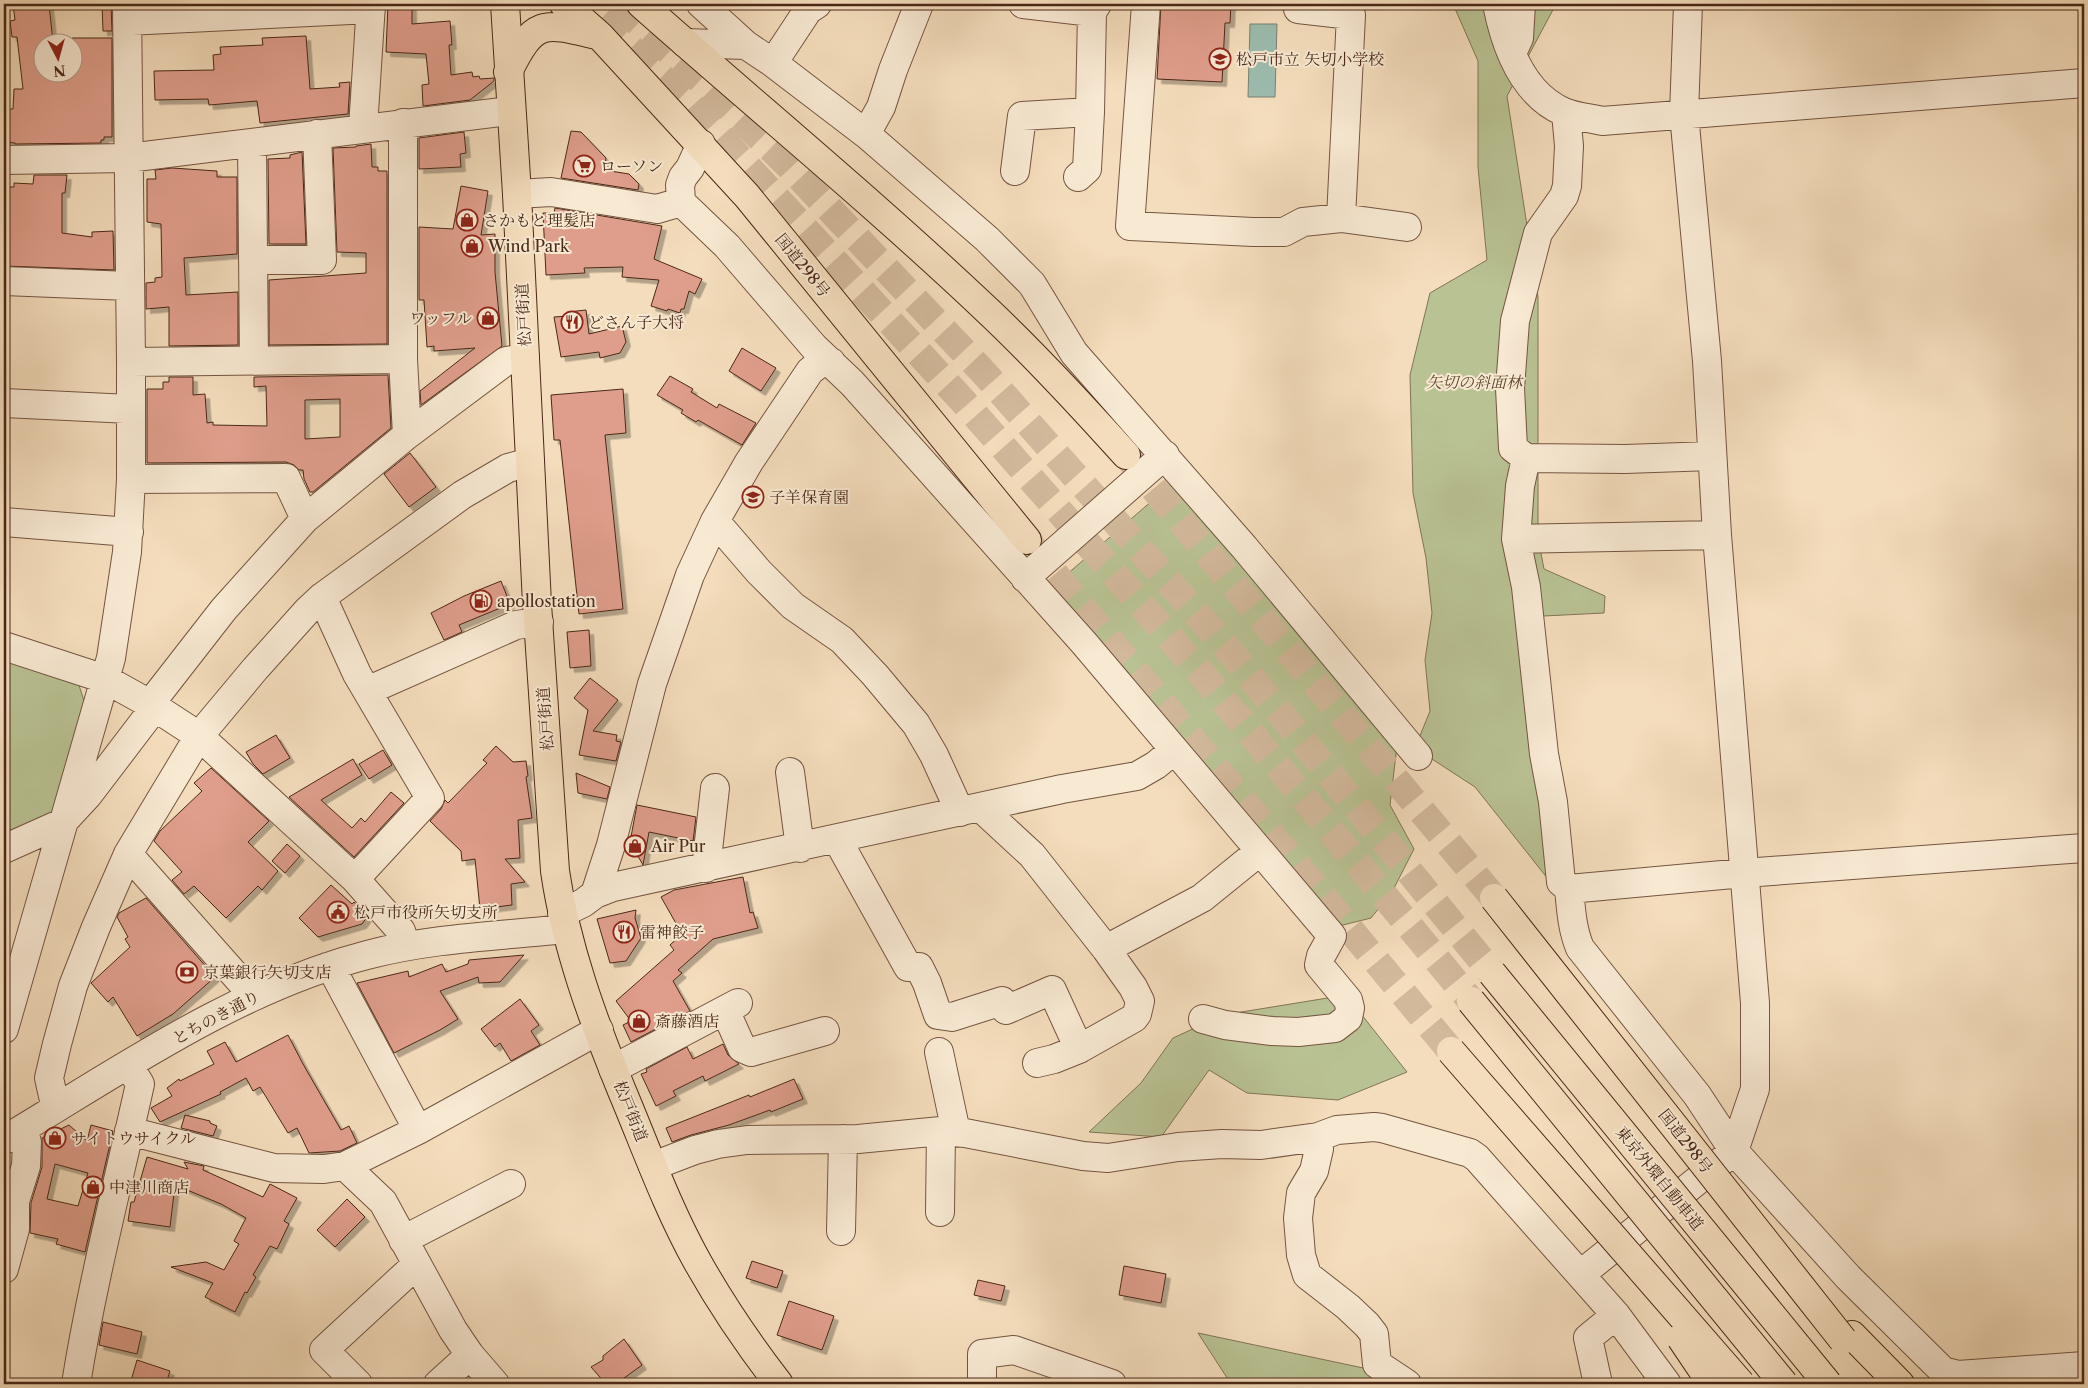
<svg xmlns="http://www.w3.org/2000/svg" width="2088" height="1388" font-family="'Libre Caslon Text','Noto Serif JP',serif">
<defs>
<filter id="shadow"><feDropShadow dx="4.5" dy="4.5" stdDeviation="0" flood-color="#0004"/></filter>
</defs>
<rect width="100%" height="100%" fill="#f4ddbc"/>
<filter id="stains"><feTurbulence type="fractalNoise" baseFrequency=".004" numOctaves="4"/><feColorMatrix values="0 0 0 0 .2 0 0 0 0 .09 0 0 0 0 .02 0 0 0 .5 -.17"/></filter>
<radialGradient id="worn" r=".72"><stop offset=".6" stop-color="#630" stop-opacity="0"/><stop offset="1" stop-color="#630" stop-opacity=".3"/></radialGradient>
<!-- green -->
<path fill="#b9c293" stroke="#827554" d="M1453,4h103l-49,92 31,201v241l6,31 61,27 -1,17 -80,4 32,272 -81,-102 -60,-39 15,-37 -5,-51 7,-47 -6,-55 -13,-65 -3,-118 20,-82 57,-33 -9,-93v-106z
M1175,481l222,265 -7,59 24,44 -22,43 -21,26 -36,9 -219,-269 -41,-41 -24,-29z
M4,656l73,23 8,25 -32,118 -49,23z
M1346,995l61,77 -69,28 -91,-7 -38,-23 -48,67 -72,-5 52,-49 32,-45 50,-23z
M1198,1333l170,36 24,15h-161z"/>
<!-- water -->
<path fill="#9cbcae" stroke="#7b8171" d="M1250,24h27l-2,73h-27z"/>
<!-- building -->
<path fill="#df9e8b" stroke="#4a2816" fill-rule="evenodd" filter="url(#shadow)" d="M26,4h23l4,38h-11v30h30v-34h40v99h-8v3h-3v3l-86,1v-1l-11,-1v-33h9l1,-20h9l-6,-52h-5l-2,-16 5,-1 -2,-15z
M102,4h9l1,27h-9z
M388,4h24v20l38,-3 2,24h-3l2,30 21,-3 1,5 6,-1 1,3 14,-1v3l-24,19 -47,6 -1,-21 7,-1 -3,-30 -40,-2z
M1161,4h70l-1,19h-5l-3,59 -65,-3z
M306,36l4,53 30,-2 -1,-4 11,-1 -2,32 -88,9 -3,-22 -48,4 -1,-6 -53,1 -1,-29 60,-1 -1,-15 8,-1 -1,-7 43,-2 -1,-7z
M571,131l10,1 25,26 -2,12 25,4 10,10 -1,6 -77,-12z
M464,132l2,21 -6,1 1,13 -42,2v-31z
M371,144l1,23h6v4h9v173l-118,1v-65l97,-7v-20l-29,-1 -4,-104 23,-1v-1z
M302,152l4,92h-37l-1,-85 22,-1v-3z
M172,168l45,3v6h20v77l-53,4 2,37 52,-3v53l-69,1v-39l-23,2v-26l9,-1v-4l7,-1 -1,-53 -14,-2v-43h9l-1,-9z
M34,175h33l-2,18h-3v40l30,4v-5l21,-1 1,39 -110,-4v-79h10v-4l19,1z
M461,186l27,5 -7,44 14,-1v38l7,74 -81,59 -1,-14 55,-43 -41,3v-5l-7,1 -3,-47h-5v-73l34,2z
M555,208l107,18 -8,33 48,20 -7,15 -6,-3 -5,18h-3l-1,4 -12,-4 -1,2 -16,-5 8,-26 -37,-3 1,-10 -39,1 1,5 -39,2 -3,-62h11z
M586,310l3,24 33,-8 4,16 -6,11 -20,5 -1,-6 -38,5 -7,-40 15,-1 -1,-4z
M742,348l34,20 -15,23 -32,-20z
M388,375l3,53 -78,64h-3l-6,-13 -1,-9h-4l-5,-5 -8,-3 -139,1v-74h16v-7h6v-5h24v18l12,-1 2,29 6,-1v3l54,1 -1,-40 -12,1v-10zM340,399v38l-35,2v-39z
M670,376l23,13 -2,3 26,16 2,-4 37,19 -14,22 -44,-25 -2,2 -15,-9 2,-3 -26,-15z
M623,389l3,44 -21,2 18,174 -44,5 -19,-174h-6l-3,-45z
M410,453l26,34 -27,20 -25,-33z
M501,581l9,23 -51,21 3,7 -18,8 -13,-27 33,-17z
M589,630l2,36 -21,2 -3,-36z
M590,678l28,22 -25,31 24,4 -1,6 5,1 -5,19 -37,-6 9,-45 -14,-12z
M276,735l14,23 -27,16 -10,-10 -7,-12z
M496,746l17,16 13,-1 2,15 -2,1 6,41 -14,2 2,38 -15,1 20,23 -14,2 1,21 -32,4 -5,-50 -13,2 -1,-10 -31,-30 11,-12 4,-9 3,3 39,-40 -4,-3z
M383,750l9,15 -23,14 -10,-15z
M353,759l9,16 -41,25 31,28 9,-10 4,4 26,-30 13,11 -50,54 -65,-60z
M211,768l58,53 -21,21 30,29 -16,19 -4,-4 -32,32 -32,-32 -10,8 -12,-14 10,-8 -28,-31 6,-10 42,-40 -8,-8z
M576,773l34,14 -3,12 -29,-6z
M637,805l59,12 -3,24 -44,-9 -6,33 -13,-23z
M287,844l13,12 -15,17 -13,-12z
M743,877l7,36 3,-1 5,16 -45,11 -35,31 4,3 -9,8 17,30 -59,31 -8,-17 8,-4 -15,-20 58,-51 -4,-5 12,-11 -21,-37 13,-7z
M331,885l21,19 2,-2 13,15 -5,7 -44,13 -19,-19z
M146,898l69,79 -42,37 -36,22 -24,-39 -5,5 -17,-19 39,-36 -5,-8 3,-2 -11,-20 2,-4z
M636,910l-1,8 6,20 -15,23 -16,2 -13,-44z
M524,955l-24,27 -21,1 -1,-6 -38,14 18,28 -18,11 -46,23 -37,-70 51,-12 1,6 33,-13 4,8 22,-8 1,-4z
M520,999l19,26 -8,6 9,14 -29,16 -11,-18 -5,4 -14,-18z
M288,1035l15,29 38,66 8,-4 8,17 -17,8 -31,2 -12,-25 -9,5 -28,-46 -7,4 -7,-13 -26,14 1,2 -61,28 -9,-14 21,-12 -5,-8 12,-9 1,2 34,-17 -7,-13 18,-9 11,20z
M723,1044l5,11 11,9 -34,17 -2,-5 -30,15 3,5 -20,10 -15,-32 6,-2 -1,-3 41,-22 6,12z
M794,1079l9,20 -32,13 -1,-2 -41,15 -38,10 -19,7 -6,-14 83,-33 1,2z
M185,1115l25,6v2l7,3 -4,10 -32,-8z
M69,1125l18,16 4,-16 22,6 -28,121 -29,-8 2,-5 -28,-6 1,-30 11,-36v-29zM55,1164l33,9 -10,33 -31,-7z
M147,1157l41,12 -4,-7 20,4 -1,4 60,27 7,-13 27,14 -13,23 5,3 -12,25 -7,-3 -17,29 3,2 -9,16 -2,-1 -10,20 -30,-15 8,-14 -42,-16 35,-5 18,8 15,-26 -5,-3 12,-23 -25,-14 -46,-19 -5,42 -42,-6 3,-19h3z
M347,1199l18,18 -30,30 -18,-17z
M752,1261l31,10 -6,17 -31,-10z
M1124,1266l42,8 -5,29 -42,-8z
M978,1280l27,6 -4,15 -27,-6z
M789,1301l45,15 -12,34 -45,-15z
M103,1322l39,10 -5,22 -38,-9z
M624,1339l18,26 -26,19h-10l-15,-17 12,-7v-4z
M137,1360l33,11 -4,13h-36z"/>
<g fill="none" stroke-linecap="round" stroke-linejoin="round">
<!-- highway-tunnel -->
<path stroke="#d2b99b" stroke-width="28" stroke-dasharray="28 14" stroke-linecap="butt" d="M618,4l88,81 83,81 196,208 243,275 264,324
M600,20l87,81 276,300 243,278 265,322
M1127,456l367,442
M1028,542l423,509"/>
<!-- minor casing -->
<g stroke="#745540" stroke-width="30">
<path id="minor" d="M701,4l45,41 27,18 93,71 121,105 45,45 42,69 170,194 174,209
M1023,4l69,8 5,-8
M1146,4l-16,222 123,6h31l19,-10 38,-4 66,9
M1298,4v5l53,6 -10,203
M1497,4c8,41 25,90 67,108 12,5 26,6 38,9l482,-38
M127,21l244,-12
M685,43l61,2
M1512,53l7,-15 2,-34
M773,63l35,-53 9,-6
M1566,113l3,33 -2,40 -3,10 -26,37 -23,88 -5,67 3,60 13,10 -6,28 -4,53 10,48 18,167 9,48 8,80 8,7
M403,123v236l4,76
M363,128l8,-124
M866,134l15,-27 12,-37 26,-66
M252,143l2,218
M701,144l-11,24 -7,9 -3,8 1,17 46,44 87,101 38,36 232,260 248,293 -11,20 -2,9 29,35 2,8 -2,10 -13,10 -37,4 -26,-1 -47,-6 -22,-6
M4,160l124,-2 382,-47
M1015,171l7,-55 68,-4 2,-100
M1078,177l9,-8 3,-57
M517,194l34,-2 106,17 24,-7
M253,260h69l-5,-126
M4,281l125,5
M131,362l272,-3
M4,403l126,6
M1526,458l99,1 87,-3
M131,479l155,-1 19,41
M715,521l44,51 34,34 49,34 33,35 41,49 18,31 26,57
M4,522l125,10
M1516,539l201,-4
M1025,578l140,-123
M322,597l35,77 73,124 -75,81
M4,646l101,33 45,25 49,32 156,143 46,52 5,15
M367,691l149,-66 23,-3
M150,704l74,-95 81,-90 102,-84 99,-74 19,-3
M790,772l10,76
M837,839l71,128h11l8,16 11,32 14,2 50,-16 4,9 46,-20 27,59 55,-31 3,-4 3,-13 -7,-14 -27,-38 -74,-94 -52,-48
M2084,848l-340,25 -175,16c2,20 3,40 11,59l117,147 37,56 114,126 95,94 15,4 126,-9
M4,849l58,-26 26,-28 67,-88
M128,854l115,130 9,12
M706,868l9,-80
M595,894l18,-7 449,-98 75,-13 19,-11 18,-15
M562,913l21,-10 12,-9 16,-49 41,-161 38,-109 25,-54 34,-59 61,-91 9,-7 12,-2
M1106,949l96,-51 58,-47
M327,967l7,6 84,157
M725,1010l17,38 9,4 74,-21
M4,1029l107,-371 16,-106 4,-73v-117l-4,-358
M939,1052l17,80
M1037,1063l17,-4 25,-10
M613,1069l125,-66
M58,1107l-5,-11 -4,-18 8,-34 16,-58 23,-59 32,-73 71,-118 56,-67 52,-58 15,-14 140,-102 46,-27 22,-6
M129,1131l145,37 50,1 21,-3 73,-36 181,-100
M1318,1137l1,12 -5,22 -13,22 -3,25 3,37 6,20 41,32 19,18 7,9 3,30 30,20
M4,1140c115,-69 232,-151 363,-185 64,-17 133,-19 198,-26
M345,1166l38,36 70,128 17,25 25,29
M653,1166l42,-16 23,-6 29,-4 111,-1 83,-8 24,2 118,23 25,2 70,-11 44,-3 39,1 57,-8 19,-7 37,-3 8,1 88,25 7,5 139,157 51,69
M940,1212l1,-81
M841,1231l2,-92
M403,1240l108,-56
M4,1269l11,-40v-28l11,-35 1,-24 -4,-13
M1581,1274l153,-123 21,-62v-86l-38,-468 -10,-174 -23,-247 4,-110
M76,1384c16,-101 42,-200 64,-300l-11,-18
M358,1384l-34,-34 92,-85
M438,1384l32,-29
M982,1384v-30l32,-4 98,34
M1598,1384l-10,-46 28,-23"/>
</g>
<!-- major casing -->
<g stroke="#4a2816" stroke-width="30">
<path id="major" d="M505,4l12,190 20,410 18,267c11,76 38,149 67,220 24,57 45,116 75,170 24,43 52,84 82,123"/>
</g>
<!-- highway casing -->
<g stroke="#4a2816" stroke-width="30">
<path id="highway" d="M564,4l36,32 147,160 280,344
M641,4c115,102 234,200 346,306 49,46 94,95 139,145
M508,72c26,-53 35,-50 88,-37
M1852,1335l48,49"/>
</g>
<!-- minor -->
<use href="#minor" stroke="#f8e9d3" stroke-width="28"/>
<!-- major -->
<use href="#major" stroke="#f4ddbc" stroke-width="28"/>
<!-- highway -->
<use href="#highway" stroke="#f4ddbc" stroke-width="28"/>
<!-- highway-bridge casing -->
<g stroke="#4a2816" stroke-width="30" stroke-linecap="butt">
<path id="highway-bridge" d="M1494,898l349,442
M1492,973l336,411
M1471,1001l313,383
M1451,1051l290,333
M1681,1338l31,46"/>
</g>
<!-- highway-bridge -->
<use href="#highway-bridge" stroke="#f4ddbc" stroke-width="28"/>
</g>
<!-- icons -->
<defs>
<g id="school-ring" transform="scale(1.125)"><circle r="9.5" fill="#f8e9d3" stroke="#8f2418" stroke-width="1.5"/><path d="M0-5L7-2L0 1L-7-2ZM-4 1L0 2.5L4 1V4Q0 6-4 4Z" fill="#8f2418"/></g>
<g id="supermarket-ring" transform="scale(1.125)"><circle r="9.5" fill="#f8e9d3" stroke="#8f2418" stroke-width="1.5"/><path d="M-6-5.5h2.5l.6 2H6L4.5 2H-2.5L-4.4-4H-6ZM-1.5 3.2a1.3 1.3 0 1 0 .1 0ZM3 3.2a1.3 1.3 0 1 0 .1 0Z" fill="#8f2418"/></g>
<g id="shop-ring" transform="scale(1.125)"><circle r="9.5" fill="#f8e9d3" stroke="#8f2418" stroke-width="1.5"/><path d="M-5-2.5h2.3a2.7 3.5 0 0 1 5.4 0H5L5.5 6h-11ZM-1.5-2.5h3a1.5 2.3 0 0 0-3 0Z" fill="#8f2418"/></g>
<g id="restaurant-ring" transform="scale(1.125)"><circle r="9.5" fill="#f8e9d3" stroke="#8f2418" stroke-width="1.5"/><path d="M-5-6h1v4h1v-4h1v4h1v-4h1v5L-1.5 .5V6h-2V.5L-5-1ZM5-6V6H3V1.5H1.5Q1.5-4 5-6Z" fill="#8f2418"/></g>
<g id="fuel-ring" transform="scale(1.125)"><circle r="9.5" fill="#f8e9d3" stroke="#8f2418" stroke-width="1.5"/><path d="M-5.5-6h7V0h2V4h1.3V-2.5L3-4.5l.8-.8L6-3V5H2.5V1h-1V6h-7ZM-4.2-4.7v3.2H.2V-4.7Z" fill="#8f2418"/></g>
<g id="civic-ring" transform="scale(1.125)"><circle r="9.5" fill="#f8e9d3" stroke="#8f2418" stroke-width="1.5"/><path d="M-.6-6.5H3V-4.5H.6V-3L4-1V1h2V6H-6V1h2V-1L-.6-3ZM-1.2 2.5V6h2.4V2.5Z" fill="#8f2418"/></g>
<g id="bank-ring" transform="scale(1.125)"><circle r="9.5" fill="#f8e9d3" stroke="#8f2418" stroke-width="1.5"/><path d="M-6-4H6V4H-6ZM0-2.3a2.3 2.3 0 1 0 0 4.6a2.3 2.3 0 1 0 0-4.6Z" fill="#8f2418"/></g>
</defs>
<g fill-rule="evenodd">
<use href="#school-ring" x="1220" y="59"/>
<use href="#supermarket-ring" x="584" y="166"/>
<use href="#shop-ring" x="467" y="220"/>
<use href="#shop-ring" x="472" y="246"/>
<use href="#shop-ring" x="488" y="318"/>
<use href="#restaurant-ring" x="572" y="322"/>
<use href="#school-ring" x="753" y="497"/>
<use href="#fuel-ring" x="481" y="601"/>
<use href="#shop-ring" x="635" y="846"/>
<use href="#civic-ring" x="338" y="912"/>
<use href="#restaurant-ring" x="624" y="932"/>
<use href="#bank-ring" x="187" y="972"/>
<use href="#shop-ring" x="639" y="1021"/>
<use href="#shop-ring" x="55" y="1138"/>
<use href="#shop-ring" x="93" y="1187"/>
</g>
<g text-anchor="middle" stroke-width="4" stroke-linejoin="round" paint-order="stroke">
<!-- poi labels -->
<g font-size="16" fill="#4a2816" stroke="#f8e9d3" text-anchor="start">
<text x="1236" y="65">松戸市立 矢切小学校</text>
<text x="600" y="172">ローソン</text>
<text x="483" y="226">さかもと理髪店</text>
<text x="488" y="252">Wind Park</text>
<text x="472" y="324" text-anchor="end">ワッフル</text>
<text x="588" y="328">どさん子大将</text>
<text x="769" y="503">子羊保育園</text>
<text x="497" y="607">apollostation</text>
<text x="651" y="852">Air Pur</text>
<text x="354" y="918">松戸市役所矢切支所</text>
<text x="640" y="938">雷神餃子</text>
<text x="203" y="978">京葉銀行矢切支店</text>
<text x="655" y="1027">斎藤酒店</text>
<text x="71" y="1144">サイトウサイクル</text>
<text x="109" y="1193">中津川商店</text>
</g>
<!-- street labels -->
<g font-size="16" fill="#4a2816" stroke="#f8e9d3">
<text transform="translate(803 265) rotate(51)" y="6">国道298号</text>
<text transform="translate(523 315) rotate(-93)" y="6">松戸街道</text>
<text transform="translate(545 719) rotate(-94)" y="6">松戸街道</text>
<text transform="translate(216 1017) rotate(-28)" y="6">とちのき通り</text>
<text transform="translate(631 1111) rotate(68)" y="6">松戸街道</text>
<text transform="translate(1686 1141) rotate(52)" y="6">国道298号</text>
<text transform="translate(1660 1178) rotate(51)" y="6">東京外環自動車道</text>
</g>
<!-- park labels -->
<g font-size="16" font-style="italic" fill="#60472f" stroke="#f8e9d3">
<text x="1474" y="388">矢切の斜面林</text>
</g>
</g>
<!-- margin -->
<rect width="2088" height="1388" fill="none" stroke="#f4ddbc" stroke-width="20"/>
<rect x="5" y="5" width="2078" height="1378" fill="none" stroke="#4a2816" stroke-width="2.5"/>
<rect x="10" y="10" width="2068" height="1368" fill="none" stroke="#4a2816"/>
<!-- north arrow -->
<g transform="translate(58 58) rotate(174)"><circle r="24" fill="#f8e9d3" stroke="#b29c87"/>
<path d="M0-4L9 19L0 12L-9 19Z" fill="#8f2418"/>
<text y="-8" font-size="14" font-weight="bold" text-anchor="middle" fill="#4a2816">N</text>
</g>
<rect width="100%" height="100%" filter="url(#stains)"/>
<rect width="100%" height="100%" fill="url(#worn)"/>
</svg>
